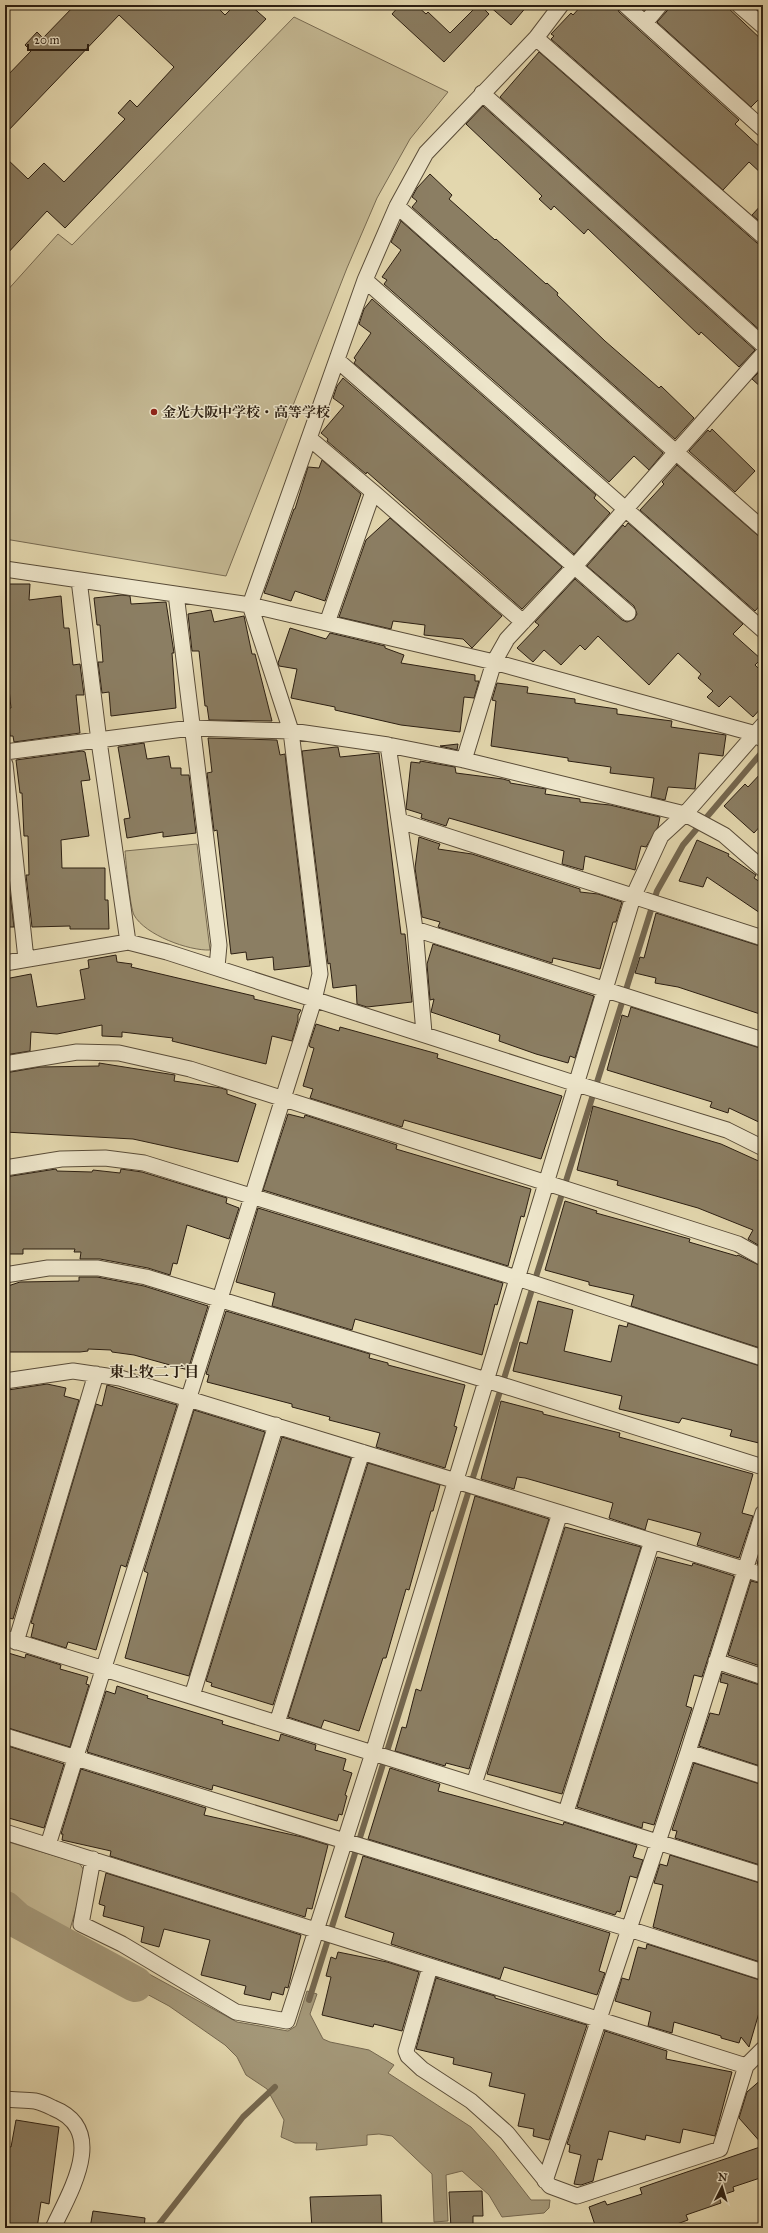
<svg xmlns="http://www.w3.org/2000/svg" width="768" height="2233" font-family="'IM FELL Great Primer','Noto Serif JP',serif">
<rect width="100%" height="100%" fill="#e3d7ae"/>
<filter id="stains"><feTurbulence type="fractalNoise" baseFrequency=".005" numOctaves="4"/><feColorMatrix values="0 0 0 0 .2 0 0 0 0 .09 0 0 0 0 .02 0 0 0 .5 -.17"/></filter>
<radialGradient id="worn" r=".72"><stop offset=".6" stop-color="#630" stop-opacity="0"/><stop offset="1" stop-color="#630" stop-opacity=".3"/></radialGradient>
<!-- green -->
<path fill="#c4b893" stroke="#786b52" d="M294,17l154,75 -38,47 -33,59 -30,70 -121,308 -221,-37v-246l53,-59 14,11z
M197,844l13,106c-21,1 -65,-15 -76,-35 -4,-8 -8,-52 -9,-64z
M5,1841l74,22 7,10 -17,60 -39,-18 -25,-26z"/>
<!-- water -->
<path fill="#a49879" stroke="#74674f" d="M94,1944l143,78 51,9 8,-5 11,-35 10,3 -7,20 13,25 7,3 39,8 25,15 -6,8 83,54 22,24 38,49h19l-1,8 -5,5 -42,4 -13,-22 -27,-24 -16,4 2,46 -14,1 -2,-48 -40,-38 -13,-2 -12,1v10l-51,5 1,-7h-22l-14,-6 3,-17 -17,-31 -21,-14 -9,-18 -12,-12 -56,-39 -78,-42z"/>
<g fill="none" stroke-linecap="round" stroke-linejoin="round">
<!-- stream -->
<path stroke="#74674f" stroke-width="6" d="M309,2000l348,-1109 26,-46 80,-94
M156,2228l87,-111 32,-30"/>
<!-- river -->
<path stroke="#a49879" stroke-width="36" d="M5,1909l12,11 118,64"/>
</g>
<!-- building -->
<path fill="#8b7e63" stroke="#2b1e11" d="M75,5h140l10,10 10,-10h15l16,14 -201,209 -18,-17 -42,45v-99l23,22 16,-16 20,19 61,-63 -7,-6 12,-13 7,7 37,-40 -55,-52 -114,119v-56l26,-27 -6,-6 12,-13 6,6z
M400,5h16l10,9 2,-2 22,21 28,-28h2l9,9 -45,48 -52,-48z
M488,5h40l-17,20z
M582,5h34l3,7 120,108 -4,4 28,26v25l-14,-13 -26,28 -172,-151 3,-3 -3,-2 20,-21 2,2z
M669,5h56l38,36v54l-12,12 -94,-85 10,-11z
M539,52l218,191 6,2v88l-263,-236z
M483,106l272,244 -16,17 -38,-35 -2,3 -111,-106 -4,5 -30,-28 -3,4 -12,-11 3,-3 -76,-72z
M430,174l22,21 -3,4 46,41 1,-1 50,45 1,-1 11,10 -1,2 48,46 54,47 2,-2 33,32 -19,21 -263,-232 5,-6 -5,-4 5,-9z
M763,203v21l-11,-9z
M401,221l262,232 -14,17 -15,-14 -25,26 -225,-198 3,-4 -5,-3 19,-27 -10,-8z
M372,299l224,196 -2,3 16,15 -36,41 -220,-191 2,-3 -2,-2 17,-25 -12,-9 5,-15z
M763,368v21l-11,-10z
M343,378l219,189 -40,42 -155,-137 -1,2 -39,-33 1,-2 -7,-6 23,-27 -11,-8 4,-12z
M712,429l43,42 -20,21 -46,-41 19,-21 2,2z
M322,460l39,34 -36,107 -30,-10 -4,10 -27,-8 30,-84h1l13,-42 11,1z
M677,465l86,75v62l-8,9 -115,-101 24,-26 -2,-2z
M390,518l112,98 -30,32 -9,-9 -39,-4 1,-10 -32,-4 -2,8 -52,-12 27,-77z
M628,523l115,101 -10,10 28,25 -6,6 8,8v33l-10,11 -23,-21 -11,11 -12,-10 6,-6 -15,-13 3,-4 -23,-21 -29,32 -51,-49 -13,14 -5,-5 -19,20 -17,-15 -11,12 -16,-14 22,-23 -4,-3 40,-43 47,41 5,2 7,-3 3,-5 -3,-8 -47,-40 36,-41 2,2z
M5,584h25l-1,16 32,-4 3,32h5l4,37 7,-1 4,31h-8l4,38 -66,9 -1,-6h-3l-2,-28h3l-6,-57z
M122,595l8,1 1,8 35,-2 8,51h-2l4,55 -65,8 -2,-24 -7,1 -4,-31h5l-3,-37h-3l-3,-27z
M211,610l3,12 30,-6 8,38h3l17,67 -63,-1 -2,-14h-2l-6,-55h-7l-4,-37z
M290,628l36,11 4,-6 55,13v2l19,7 -3,8 74,12v6h4l-5,17 -10,-1 -4,35 -59,-7 -66,-15v-3l-44,-9 6,-29 -18,-3 -1,-3z
M497,683l31,4 -1,6 48,6v4l42,6v5l55,7 -1,6 55,8 -3,21 -24,-3 -4,36 -27,-2 -3,13 -14,-3 3,-19 -44,-5 1,-6 -43,-6v-3l-77,-12 5,-45 -4,-1z
M208,738l69,2 3,15 5,-1 25,212 -36,4 -1,-13 -26,3 -1,-8 -15,2 -14,-124 -3,1 -7,-58 5,-1z
M144,743l3,16 22,-3 2,12h10v7h8l7,58 -33,4v-5l-36,6 -3,-19 6,-1 -12,-71z
M458,744l-1,6 -17,-4z
M336,747h2l2,10 39,-4 22,181h4l7,68 -45,5 -10,-3 -1,-19 -23,3 -3,-25 -2,1 -26,-213z
M82,751l3,1 5,28 -9,1 8,55 -28,4 1,28h43v32h3l1,29h-39v-3l-38,1 -6,-52h3l-1,-39h-4l-2,-43h-2l-4,-33z
M420,761l35,6 1,6 47,6 7,2v2l36,6 -1,5 35,5v3l30,3 50,12 -2,10 -12,20 -5,-1 -6,24 -50,-14 -2,14 -21,-6 2,-13 -115,-33 -3,8 -25,-8 1,-4 -16,-5 5,-47 9,1z
M763,771v52l-9,10 -30,-27 21,-22 3,3z
M419,837l21,7 -2,5 34,5 108,35v3l18,2 24,8 -6,20h-3l-13,47 -47,-11 -1,5 -114,-36 2,-5 -18,-5 -7,-49z
M697,840l32,14 -1,2 28,19 -2,3 9,6v31l-56,-38 -4,10 -24,-6z
M5,877h3l6,50h-9z
M656,913l107,34v68l-85,-28 -23,-4 1,-5 -21,-5 5,-16 4,1z
M433,944l161,52 -19,62 -5,-2 -2,7 -32,-9 -37,-13 1,-6 -69,-23 3,-13 -4,1 -3,-36z
M116,955l1,7 15,2 -1,3 123,29v3l47,11 -3,5v5l-6,21 -20,-5 -6,28 -94,-23 1,-3 -51,-6v5l-20,-1v-11l-45,9 -26,-2 -1,19 -25,4v-76l26,-5 6,33 48,-8 -5,-29 9,-2 -1,-8z
M631,1007l132,42v75l-34,-16 -1,5 -18,-6 2,-5 -105,-32 15,-55 6,2z
M316,1024l23,7 1,-4 98,27 -1,4 125,38 -21,63 -137,-39 -2,7 -92,-29 3,-9 -10,-3 11,-38 -4,-1 -1,-2z
M99,1063l76,12 -1,6 47,7 6,2v4l29,10 -18,58 -105,-23 -128,-7v-59l35,-6 59,-1z
M593,1106l128,38 42,19v85l-15,-9 5,-9 -55,-22 -81,-23 1,-4 -41,-11z
M288,1114l16,4 1,-3 92,30 -1,4 135,40 -7,28 -3,-1 -13,50 -245,-76z
M56,1169l1,2 35,1 1,-2 27,3 1,-4 21,3 85,26 -1,5 13,5 -10,31 -42,-14 -10,39 -4,-1 -3,12 -22,-7 -48,-9h-20l1,-7h-7l1,-3h-52v5h-18v-77z
M565,1201l32,10 -1,2 94,26 -1,3 48,14 1,-1 25,12v82l-132,-43 3,-11 -45,-10v-3l-44,-12z
M258,1208l245,75 -6,22 -2,-1 -13,51 -127,-36 -3,11 -80,-24 3,-13 -39,-11z
M79,1277h18l47,9 64,20 -20,64 -54,-15 -22,-3 -1,-2 -23,-1v2l-8,1h-75v-65l15,-5 59,-1z
M538,1301l35,9 -9,41 47,11 8,-37 8,2 1,-4 135,44v77l-33,-8 2,-6 -50,-12 -3,5 -60,-14 3,-13 -109,-25 7,-29 7,2z
M226,1311l144,43 -1,4 19,5v2l77,20 -11,41 3,1 -12,41 -69,-21 4,-14 -51,-13 1,-3 -38,-10v-3l-85,-22 2,-7 -3,-1z
M47,1384l19,4 -2,8 15,4 -66,219 -8,-2v-101l4,-17 -4,-1v-98l3,-10z
M107,1385l70,20 -51,162 -5,-2 -25,85 -28,-8 -2,6 -35,-11 3,-13 -3,-1 65,-219 6,2z
M501,1401l42,11v2l77,19 -1,4 134,37 -11,39 11,3 -14,42 -42,-13 4,-12 -53,-14 -3,11 -36,-12 4,-15 -88,-25 -8,-1 -3,12 -33,-10z
M194,1410l71,22 -76,244 -64,-18 23,-85 -4,-2z
M282,1437l69,21 -78,247 -62,-19 1,-3 -6,-2z
M368,1463l72,22 -7,26h-2l-22,79 -3,-1 -20,69h-3l-24,73 -35,-11 -3,8 -33,-11z
M475,1496l74,23 -80,250 -23,-6 -1,3 -50,-15 7,-24 4,1 10,-39 5,2z
M565,1527l76,20 -79,247 -75,-20z
M763,1543v23l-6,-2z
M657,1557l35,9 1,-3 41,13 -32,101 -8,-2 -8,31 6,2 -38,117 -11,-3 -1,6 -65,-21z
M751,1581l12,3v83l-35,-12z
M5,1652l20,6 1,-4 35,11 -1,4 28,8 -2,7 3,1 -19,62 -65,-20z
M722,1673l41,13v81l-64,-21 11,-33 9,2 9,-31 -8,-2z
M117,1686l31,10 -1,2 76,23 -1,3 57,17 2,-7 35,11 -1,5 31,9 -3,11 9,3 -7,22 2,1 -5,19 -3,-1 -2,7 -124,-36 -1,5 -125,-38 19,-61 9,3z
M5,1745l59,19 -20,64 -39,-11z
M694,1763l69,22v81l-88,-28 2,-7 -5,-1z
M390,1768l50,16 -2,7 125,34 1,-3 73,23 -4,12 10,3 -6,18 -7,-2 -10,36 -3,-1 -2,4 -247,-76z
M81,1769l125,39 -2,7 98,22 26,8 -16,64 -5,-1 -2,9 -195,-61 1,-5 -49,-11 1,-6h-2z
M670,1855l93,29v79l-110,-36 10,-42 -9,-2 6,-19 7,2z
M363,1856l247,77 -11,38 6,2 -8,22 -93,-28 -4,12 -109,-35 3,-11 -49,-16z
M106,1873l195,62 -13,53 -3,-1 -2,8 -11,-3 -2,8 -26,-6 2,-8 -45,-11 9,-35 -46,-11 -5,18 -18,-5 3,-15 -41,-11 2,-10 -6,-2z
M647,1944l116,37v18l-14,48 -8,-10 -2,6 -18,-5v-2l-47,-14 -2,11 -24,-7 3,-14 -36,-11 7,-23 7,2 9,-33 8,2z
M338,1952l49,10 32,10 -17,59 -28,-7 -1,3 -51,-12 9,-38 -5,-1 5,-19 5,2z
M436,1978l59,18v2l92,27 -38,115 -16,-4 1,-7 -16,-3 7,-32 -36,-8 3,-13 -39,-9 1,-6 -38,-9z
M605,2031l62,20 -1,8 66,13 -17,64 -32,-7 -3,14 -34,-8 -1,5 -36,-9 -7,29 -4,-1 -5,22 -12,4 -7,-1 7,-29 -12,-3 1,-7 -3,-1z
M763,2078v67l-24,-27 8,-26z
M16,2120l43,7 -10,77 -8,-2 -4,26h-32v-82l6,1z
M763,2146v31l-30,10 1,4 -15,5 2,7 -35,12 2,5 -22,8h-70l-7,-21 16,-6 2,4 35,-11 -2,-6z
M482,2191l1,25h-10v12h-22l-2,-36z
M381,2195l1,33h-70l-2,-31z
M93,2211l52,7 -1,10h-54z"/>
<g fill="none" stroke-linecap="round" stroke-linejoin="round">
<!-- street casing -->
<g stroke="#594c38" stroke-width="17">
<path id="street" d="M625,5l20,18 15,-18
M739,5l24,21
M645,23l118,106
M536,38l227,198
M482,93l281,252
M397,206l366,323
M365,280l398,350
M337,360l291,253
M309,438l64,54 -46,131
M373,492l150,130
M5,569l245,36 244,57 262,72 6,5
M79,580l20,161 29,201
M176,594l43,351 -2,22
M388,745l27,184 9,104
M5,752l186,-24 100,3 97,14 76,15 221,54 39,21 39,34
M464,760l30,-98 13,-23 68,-73 188,-212
M5,764l21,195
M400,821l363,117
M415,929l348,111
M5,963l123,-21 39,10 410,132 150,46 36,18
M5,1064l72,-12 42,1 71,16 548,175 25,14
M5,1168l56,-9 44,-1 39,5 373,115 246,80
M5,1275l43,-7h50l48,9 340,103 277,87
M5,1381l68,-10 47,7 643,197
M5,1638l758,237
M16,1642l80,-268
M716,1661l47,16
M192,1696l84,-271
M277,1723l85,-271
M5,1736l624,193 134,43
M688,1752l75,24
M474,1784l86,-271
M566,1812l86,-271
M5,1832l741,234 -26,83 -143,47 -27,-10 -43,-53 -36,-32 -49,-32 -14,-13 -2,-5 24,-84
M48,1845l266,-845 6,-26 -29,-243 -41,-126 115,-325 32,-74 29,-53 110,-115 25,-33
M93,1859l-12,65 41,20 114,68 51,9 86,-268 260,-856 28,-61 24,-22 78,-89
M746,2066l17,-17
M5,2099c10,1 21,1 30,2 6,1 12,4 18,7 55,22 18,82 0,120
M545,2181l143,-429 75,-239"/>
</g>
<!-- street -->
<use href="#street" stroke="#ede5ca" stroke-width="15"/>
</g>
<!-- markers -->
<circle fill="#8f2418" stroke="#ede5ca" stroke-width="1.5" cx="154" cy="412" r="4"/>
<g text-anchor="middle" stroke-width="3" stroke-linejoin="round" paint-order="stroke">
<!-- poi labels -->
<g font-size="14" font-weight="bold" fill="#2b1e11" stroke="#ede5ca" text-anchor="start">
<text x="162" y="417">金光大阪中学校・高等学校</text>
</g>
<!-- neighbourhood labels -->
<g font-size="15" font-weight="bold" fill="#2b1e11" stroke="#ede5ca">
<text x="154" y="1377">東上牧二丁目</text>
</g>
</g>
<!-- margin -->
<rect width="768" height="2233" fill="none" stroke="#e3d7ae" stroke-width="20"/>
<rect x="6" y="6" width="756" height="2221" fill="none" stroke="#2b1e11" stroke-width="2"/>
<rect x="10" y="10" width="748" height="2213" fill="none" stroke="#2b1e11"/>
<!-- north arrow -->
<g transform="translate(722 2187) rotate(5)" stroke="#ede5ca" stroke-width="3" paint-order="stroke">
<path d="M0-3L7 15L0 10L-7 15Z" fill="#2b1e11"/>
<text y="-6" font-size="11" font-weight="bold" text-anchor="middle" fill="#2b1e11">N</text>
</g>
<!-- scale -->
<path d="M28 44v6h60v-6" fill="none" stroke="#2b1e11" stroke-width="2"/>
<text x="34" y="44" font-size="12" fill="#2b1e11" stroke="#ede5ca" stroke-width="3" paint-order="stroke">20 m</text>
<rect width="100%" height="100%" filter="url(#stains)"/>
<rect width="100%" height="100%" fill="url(#worn)"/>
</svg>
